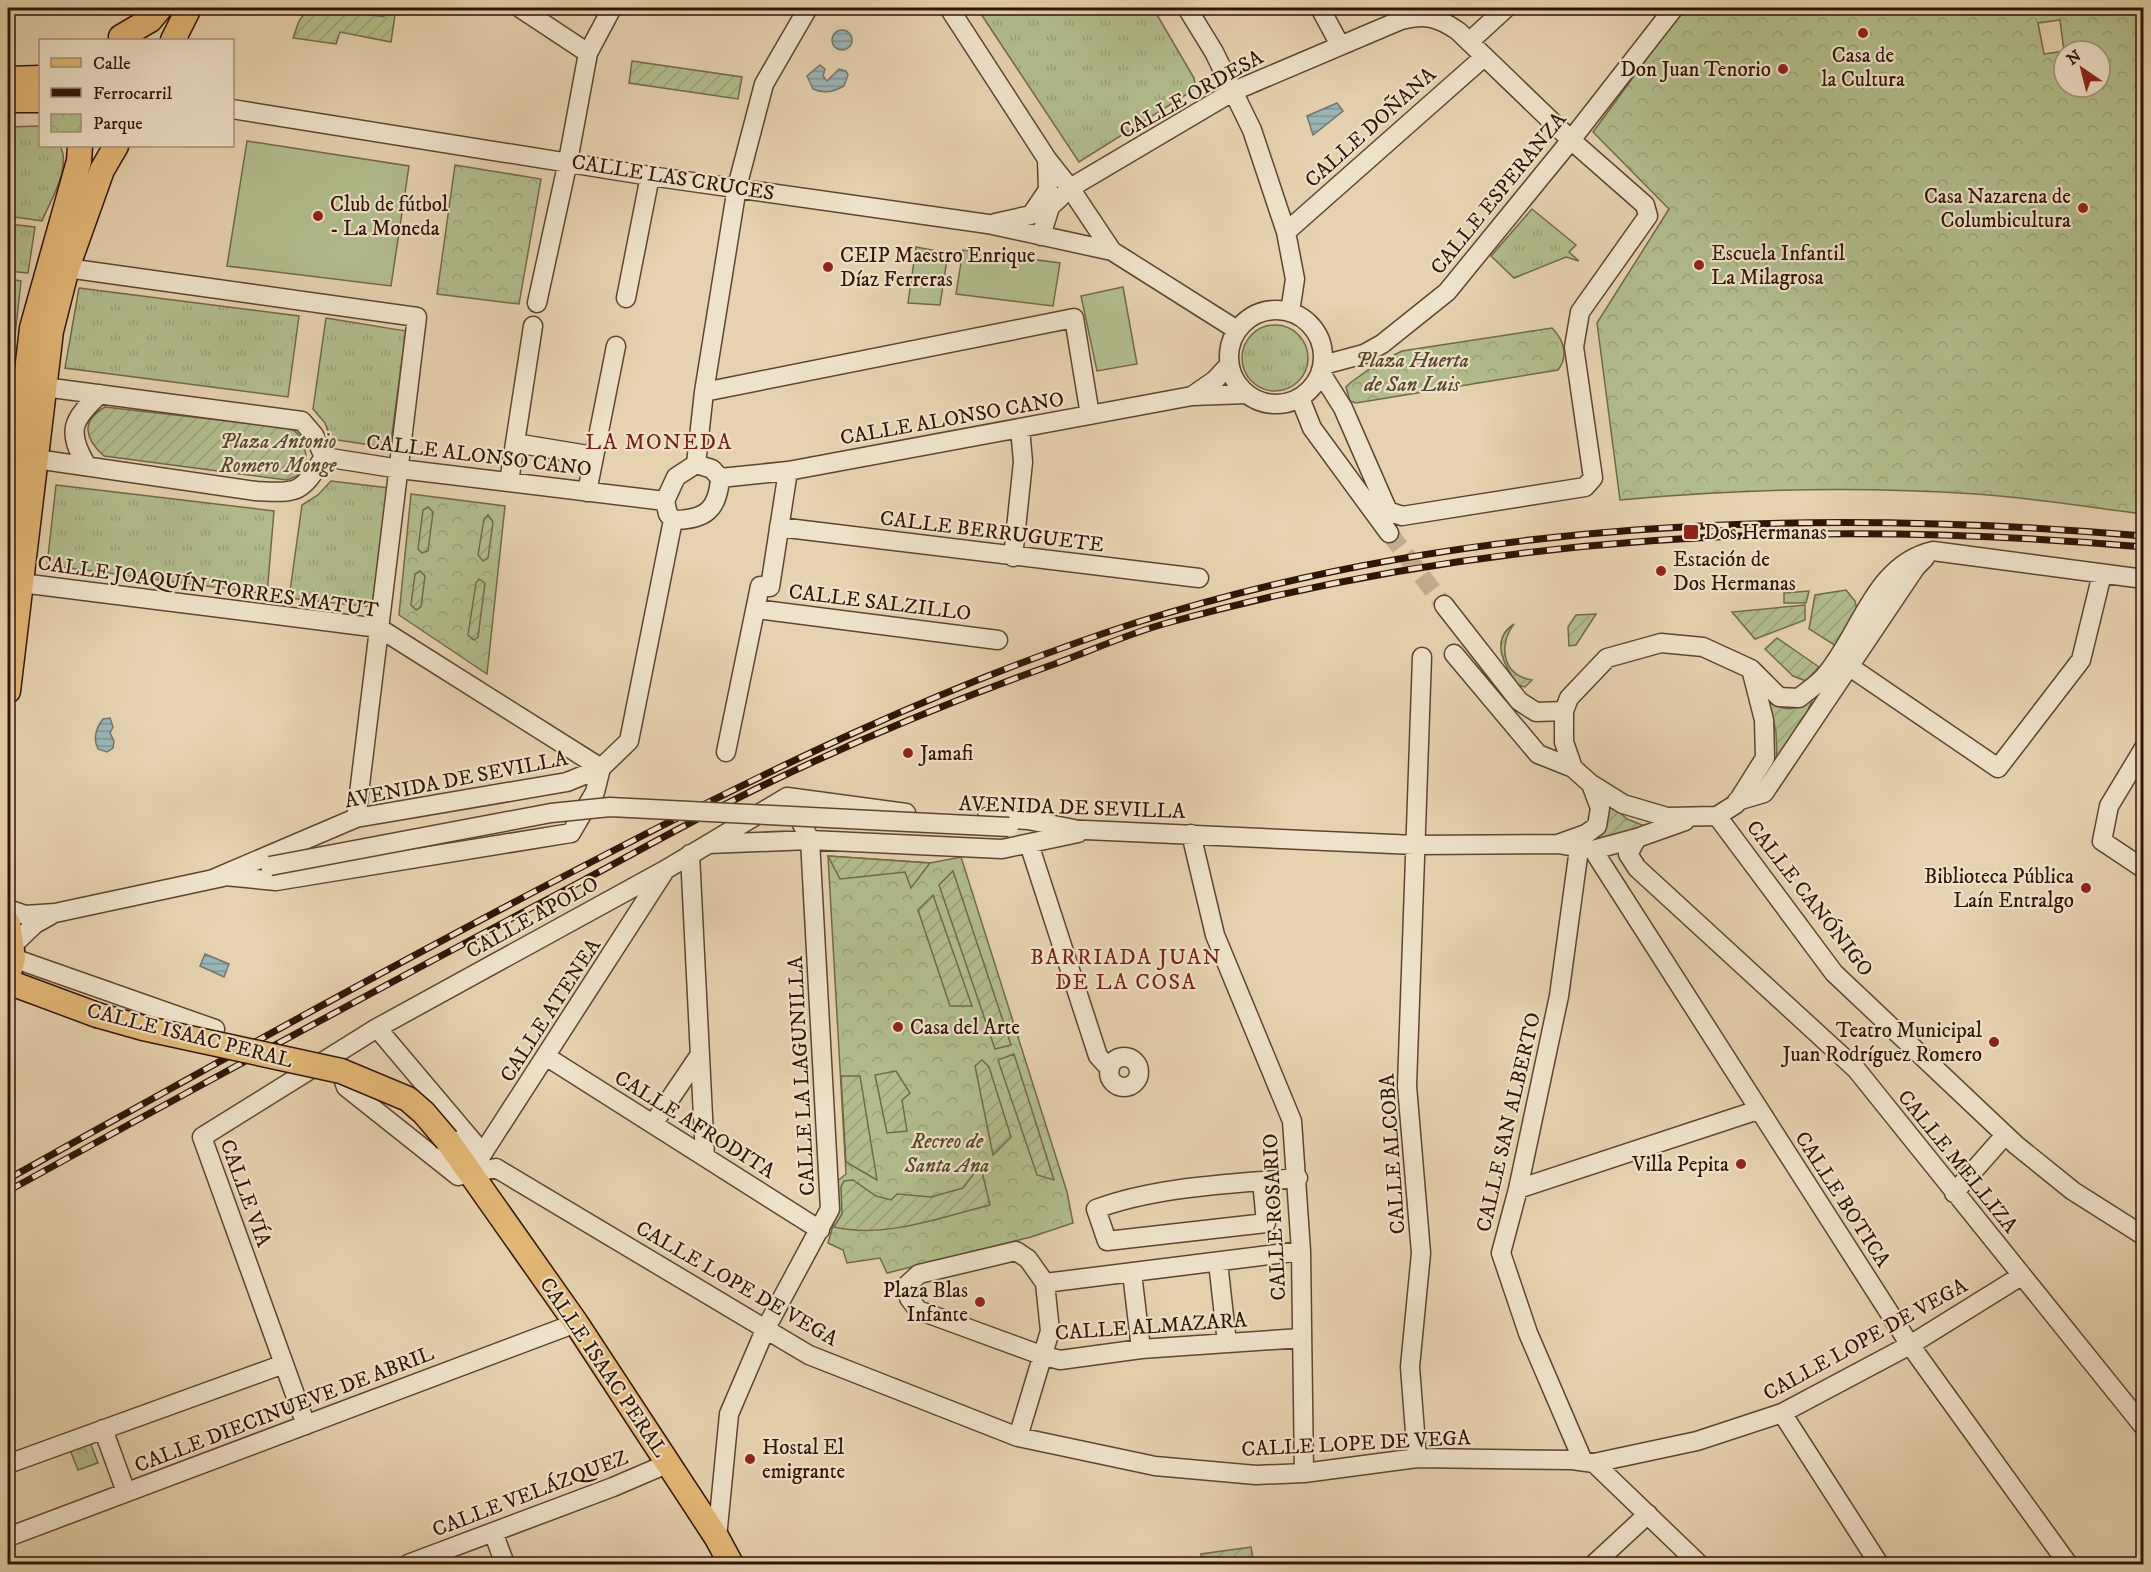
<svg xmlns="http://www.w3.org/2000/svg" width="2151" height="1572" font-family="'IM FELL DW Pica',serif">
<defs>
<pattern id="grass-tufts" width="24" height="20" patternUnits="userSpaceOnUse" patternTransform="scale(1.5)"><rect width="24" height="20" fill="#b3bd8c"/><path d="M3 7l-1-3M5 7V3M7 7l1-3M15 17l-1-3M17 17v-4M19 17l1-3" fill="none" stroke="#9aa277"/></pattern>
<pattern id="park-crowns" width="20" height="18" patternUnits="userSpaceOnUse" patternTransform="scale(1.5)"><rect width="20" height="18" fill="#b3bd8c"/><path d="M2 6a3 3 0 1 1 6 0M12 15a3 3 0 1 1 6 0" fill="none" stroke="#9aa277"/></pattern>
<pattern id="garden-furrows" width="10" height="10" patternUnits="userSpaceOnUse" patternTransform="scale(1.5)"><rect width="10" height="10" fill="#b3bd8c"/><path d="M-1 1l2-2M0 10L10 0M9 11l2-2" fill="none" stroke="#9aa277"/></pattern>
<pattern id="water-rules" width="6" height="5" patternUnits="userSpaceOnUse" patternTransform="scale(1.5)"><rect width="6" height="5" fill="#9bb5b6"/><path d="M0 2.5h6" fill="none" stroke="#7f9292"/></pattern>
</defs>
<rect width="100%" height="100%" fill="#e6d2ae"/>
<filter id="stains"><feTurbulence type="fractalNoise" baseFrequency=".00333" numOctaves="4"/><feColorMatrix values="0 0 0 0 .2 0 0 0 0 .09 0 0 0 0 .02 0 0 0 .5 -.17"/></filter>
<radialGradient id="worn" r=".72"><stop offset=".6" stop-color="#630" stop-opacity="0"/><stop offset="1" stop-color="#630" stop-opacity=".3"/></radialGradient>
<!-- grass -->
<path fill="url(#grass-tufts)" stroke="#726848" stroke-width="1.5" d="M977,8h176l41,70 1,6 -3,7 -113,71z
M40,126v20h20c12,21 -10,55 -18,75l-34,-5v-89z
M1532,209l44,36 -7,7 10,9 -13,-4 -52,21 -23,-22z
M8,224l27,3 -7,46 -20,-2z
M8,279l13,2 -9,83h-4z
M79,288l220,28 -11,81 -223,-29z
M326,318l80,13 -16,117 -59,-9 -6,-16 -12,-14z
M1242 358a33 33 0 1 1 66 0a33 33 0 1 1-66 0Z
M331,481l58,7 -17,119 -83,-9 13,-93 16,-10z
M56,485l218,26 -7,83 -220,-29z"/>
<!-- park -->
<path fill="url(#park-crowns)" stroke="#726848" stroke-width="1.5" fill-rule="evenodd" d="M1684,8h459v506c-55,-7 -111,-16 -167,-20 -119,-8 -238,-5 -356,6l-23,-177 72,-114 -76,-77zM2060,20l4,31 -20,3 -6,-31zM2064,51h36v36h-36z
M455,165l86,14 -22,125 -82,-10z
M1552,328c12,12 17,28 6,42l-202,33 -6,-2 -4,-14 4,-4 28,-20 24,-12z
M411,494l94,12 -18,168 -88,-59z
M1809,591l-3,12h-22v-10z
M828,856l102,7 31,-6 106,335 6,31 -42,14 -144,36 -7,-15 -33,5 -4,-13 -15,-7 10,-35 -2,-26 10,-8z
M90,1442l8,21 -20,7 -8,-20z"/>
<!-- garden -->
<path fill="url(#garden-furrows)" stroke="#726848" stroke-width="1.5" d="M304,8h92l-5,34 -51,-10 -4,12 -43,-6 6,-17 6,-8z
M632,61l110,16 -4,22 -109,-16z
M105,407l185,21c13,7 16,19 16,33l-9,15 -10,4 -183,-24c-19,-17 -24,-35 1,-49z
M428,507l5,5 -5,39 -6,2 -4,-4 5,-39z
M488,515l5,7 -5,36 -5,3 -5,-6 6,-36z
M420,571l5,5 -4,31 -5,3 -5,-5 4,-31z
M479,579l6,4 -7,54 -4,3 -6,-5 8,-52z
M1846,590l9,11 3,12 -22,33 -27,-17 6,-34z
M1805,605v15l-50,19 -23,-27z
M1596,614l-20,31 -7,1 -1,-19 8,-12z
M1514,624c-16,21 -12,51 18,56l-7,7 -7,-2c-13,-18 -29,-45 -4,-61z
M1777,638l42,29 -13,14 -13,-5 -28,-27z
M1813,698l-14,33 -22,32 -1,-31 -7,-30c17,10 29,9 44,-4z
M1609,803l18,16 23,9 -54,13 12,-24z
M828,856l102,7 -19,25 -6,-16 -65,7z
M953,871l58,174 -16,4 -56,-164z
M933,895l39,111h-22l-32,-96z
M1014,1054l40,126 -17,-5 -39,-115z
M982,1060l7,7 22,70 -18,18 -18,-89z
M896,1071l14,22 -8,7 5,31 -20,2 -12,-58z
M841,1076h19l17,104 -31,-18z
M975,1172h7l8,33c-49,12 -105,34 -156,22l8,-13 -1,-27 3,-6 9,-1 23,16 15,4 6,-6 34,3 32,-9z
M1251,1547l3,17h-52l-1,-10z"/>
<!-- pitch -->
<path fill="#b3bd8c" stroke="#726848" stroke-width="1.5" d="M247,141l162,25 -18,120 -164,-20z
M916,247l32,6 -8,52 -32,-2z
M963,250l97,13 -7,43 -97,-12z
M1123,287l14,77 -40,7 -16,-75z"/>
<!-- water -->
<path fill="url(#water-rules)" stroke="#71756f" stroke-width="1.5" d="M365,8h20l-1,9 -20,-3z
M832 40a10 10 0 1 1 20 0a10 10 0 1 1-20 0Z
M820,65l5,4 -2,7 4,5 12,-12 7,2 2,4 -4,11c-11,6 -20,8 -31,3l-6,-13z
M1337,103l6,8 -30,24 -6,-19z
M110,718l3,9 -3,6 4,8 -1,7 -6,4 -9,-3c-5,-10 -2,-21 5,-30z
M205,954l24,10 -5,13 -24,-11z"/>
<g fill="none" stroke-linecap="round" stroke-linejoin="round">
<!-- minor-tunnel -->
<path stroke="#c2ac8c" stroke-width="18" stroke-dasharray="18 9" stroke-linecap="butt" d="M1389,533l55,72"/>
<!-- minor casing -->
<g stroke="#5e442f" stroke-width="21">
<path id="minor" d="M520,8l68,45
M949,8l98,151 23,29 42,63
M1187,8l27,44 38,78 34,102 9,47 -5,33
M1320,8l20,37
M1469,42l37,-34
M232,109l418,67 338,48 124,27 125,79
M995,223l36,-8 17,-25 -1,-31
M1286,232l198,-175
M1041,236l9,-29 20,-19 164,-97 167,-71c23,-6 37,-3 57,11l113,109 74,65 3,11 -68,96 -6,35 19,131 -8,9 -183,29 -14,-5 -45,-103 -22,-35
M67,268l350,49 -61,501
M626,298l24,-122
M537,303l31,-142 20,-108 24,-45
M1229 357a47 47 0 1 1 94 0a47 47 0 1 1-94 0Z
M1323,365l41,-11 18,-10 65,-52 124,-152 103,-132
M8,379l16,3
M44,387l258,34 12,14 10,22
M704,392l370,-74 16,97
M1192,396l23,-16 14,-15
M1300,398l12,30 77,105
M515,443l79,13
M324,457l76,12 265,32
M36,459l220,32c43,2 44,3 68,-34
M696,464l8,-72 33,-205 27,-103 44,-76
M696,464l16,5 8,9c-2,32 -15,42 -47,42l-5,-6 -3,-13 11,-24z
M87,466c-21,-35 -15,-46 13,-72
M720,478l68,-7 404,-75 54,-2
M509,482l24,-156
M587,492l29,-146
M779,527l420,51
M1013,557l10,-95 -3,-34
M21,583l358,45 222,140
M1444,605l75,96 17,11 28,-1
M756,609l242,31
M1454,654l84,100 35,14
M1850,667l148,101 83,-108 21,-86
M1751,669l13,51 1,38 -29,46 -19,12 -50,1 -44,-13 -32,-20 -18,-16 -9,-26v-31l5,-13 38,-40 54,-15 42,4 48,22 28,28 20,1c8,-7 18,-13 25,-21 37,-42 49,-112 109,-126l211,28
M2144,748l-35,58 -7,35 42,28
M726,752l34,-166 10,1 18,-116
M1737,801l27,-8 152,-226 9,-9
M1717,816l117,157 182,172 57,46 71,45
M987,817l41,3 46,9
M1064,829l351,16 143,-1 35,6 44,-12 48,-17
M1191,834l24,101 77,186 9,130 3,222
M1637,838l-9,16 9,14 219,201 288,358
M708,844l102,-4 192,9 76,-16
M1029,844l69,212 12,13
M1558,844l28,-10 11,-8 3,-18 -9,-24
M1579,849l-20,147 -41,193 -17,64 27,80 55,128
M1593,850l317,495 158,219
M690,854l15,303
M225,876l51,5 295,-48 24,-41 6,-24
M213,879l143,-61 211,-36 34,-14 28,-27 44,-221
M8,909l17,6 30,-2 168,-36
M13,945l22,-21 16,-9
M13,958l202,71
M377,1028l98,116 -4,21
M335,1055l11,32 112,89 38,-8 313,187 209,82 137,29 101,9 48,-2 113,-15 155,2 22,3 103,-22 85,-28 128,-68 111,-69
M547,1057l273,173
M1109 1072a15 15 0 1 1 30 0a15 15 0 1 1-30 0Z
M653,1124l46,-68
M470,1173l194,-301
M1262,1181l4,42 -159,18 -11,-32c61,-23 137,-25 202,-31
M1518,1189l240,-79
M1954,1193l51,-58
M1218,1262l9,81
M1132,1273l9,76
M1045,1283l256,-32
M1782,1413l97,151
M306,1425l-104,-288 175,-109 288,-158 122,-73 119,16
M103,1429l23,63
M1018,1437l32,-106 -5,-48 -17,-24 -12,-8 -97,23 -12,11 2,13 9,12 123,45 19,5 81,-11 160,-11
M1417,1458l-7,-91 11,-114 -14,-167 15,-429
M1594,1463l105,101
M8,1464l276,-100
M493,1532l12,32
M8,1537l568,-214
M717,1538l12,-124 36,-84 65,-121 -20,-369 -18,-36
M408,1564l205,-77 56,-24
M1594,1564l54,-50"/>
</g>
<!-- major casing -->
<g stroke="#311405" stroke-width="27">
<path id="major" d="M121,37l29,-17 10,-12
M173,40l16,-32
M8,79l32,-1
M8,100h32
M8,536l24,-208 47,-167 1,-15
M8,691l43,-360 16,-63 35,-98 14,-24
M8,923l5,35 -5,19
M8,982l89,33
M447,1140l129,183 141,215 14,26"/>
</g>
<!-- minor -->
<use href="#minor" stroke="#efe2ca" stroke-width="18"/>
<!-- major -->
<use href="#major" stroke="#e3b977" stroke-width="24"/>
<!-- rail casing -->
<g stroke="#311405" stroke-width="7">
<path id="rail" d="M8,1179c196,-109 393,-219 593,-322 173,-90 348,-174 534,-234 325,-103 672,-116 1009,-87
M8,1191c190,-105 381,-208 574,-310 60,-32 120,-66 182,-96 93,-45 188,-84 285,-119 39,-14 78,-32 118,-43 322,-89 645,-105 977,-76"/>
</g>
<!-- rail -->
<use href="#rail" stroke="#efe2ca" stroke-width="4.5" stroke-dasharray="14" stroke-linecap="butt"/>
<!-- minor-bridge casing -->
<g stroke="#5e442f" stroke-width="21" stroke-linecap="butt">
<path id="minor-bridge" d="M270,866l281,-53 59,-6 399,20"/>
</g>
<!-- major-bridge casing -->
<g stroke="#311405" stroke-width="27" stroke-linecap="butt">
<path id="major-bridge" d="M97,1015l46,13 198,43 67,28 16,14 23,27"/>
</g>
<!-- minor-bridge -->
<use href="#minor-bridge" stroke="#efe2ca" stroke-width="18"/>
<!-- major-bridge -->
<use href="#major-bridge" stroke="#e3b977" stroke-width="24"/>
</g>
<!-- markers -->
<g fill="#8f2418" stroke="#efe2ca" stroke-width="2">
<circle cx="1863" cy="33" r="6"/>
<circle cx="1783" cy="69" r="6"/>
<circle cx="2083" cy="208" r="6"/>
<circle cx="318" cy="216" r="6"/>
<circle cx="1699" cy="265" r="6"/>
<circle cx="828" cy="267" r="6"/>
<rect x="1683" y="524" width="16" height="16" rx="3"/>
<circle cx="1661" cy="571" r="6"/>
<circle cx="908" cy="753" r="6"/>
<circle cx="2086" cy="888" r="6"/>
<circle cx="898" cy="1027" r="6"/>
<circle cx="1994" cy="1042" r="6"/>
<circle cx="1741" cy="1164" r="6"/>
<circle cx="980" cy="1302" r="6"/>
<circle cx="750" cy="1459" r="6"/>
</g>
<g text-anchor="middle" stroke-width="4.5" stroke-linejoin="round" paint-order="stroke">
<!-- poi labels -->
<g font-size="21" fill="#311405" stroke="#efe2ca" text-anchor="start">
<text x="1863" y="62" text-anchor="middle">Casa de<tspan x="1863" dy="24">la Cultura</tspan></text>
<text x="1771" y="76" text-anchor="end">Don Juan Tenorio</text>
<text x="2071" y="203" text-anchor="end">Casa Nazarena de<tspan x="2071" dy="24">Columbicultura</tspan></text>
<text x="330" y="211">Club de fútbol<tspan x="330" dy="24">- La Moneda</tspan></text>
<text x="1711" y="260">Escuela Infantil<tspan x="1711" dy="24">La Milagrosa</tspan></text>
<text x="840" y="262">CEIP Maestro Enrique<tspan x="840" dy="24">Díaz Ferreras</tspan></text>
<text x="1704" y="539">Dos Hermanas</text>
<text x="1673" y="566">Estación de<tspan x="1673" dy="24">Dos Hermanas</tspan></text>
<text x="920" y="760">Jamafi</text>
<text x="2074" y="883" text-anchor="end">Biblioteca Pública<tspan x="2074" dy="24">Laín Entralgo</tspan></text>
<text x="910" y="1034">Casa del Arte</text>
<text x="1982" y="1037" text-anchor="end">Teatro Municipal<tspan x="1982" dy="24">Juan Rodríguez Romero</tspan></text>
<text x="1729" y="1171" text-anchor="end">Villa Pepita</text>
<text x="968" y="1297" text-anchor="end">Plaza Blas<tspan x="968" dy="24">Infante</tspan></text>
<text x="762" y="1454">Hostal El<tspan x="762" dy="24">emigrante</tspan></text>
</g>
<!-- street labels -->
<g font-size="21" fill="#311405" stroke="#efe2ca">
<text transform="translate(1191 94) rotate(-29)" y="7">CALLE ORDESA</text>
<text transform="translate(1370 127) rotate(-42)" y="7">CALLE DOÑANA</text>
<text transform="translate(673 177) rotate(9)" y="7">CALLE LAS CRUCES</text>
<text transform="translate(1498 193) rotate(-51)" y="7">CALLE ESPERANZA</text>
<text transform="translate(952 418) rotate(-10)" y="7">CALLE ALONSO CANO</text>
<text transform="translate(479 455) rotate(7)" y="7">CALLE ALONSO CANO</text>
<text transform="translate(992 531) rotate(7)" y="7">CALLE BERRUGUETE</text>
<text transform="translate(208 586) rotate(8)" y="7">CALLE JOAQUÍN TORRES MATUT</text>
<text transform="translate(880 602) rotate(7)" y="7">CALLE SALZILLO</text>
<text transform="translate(456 779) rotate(-11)" y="7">AVENIDA DE SEVILLA</text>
<text transform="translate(1072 807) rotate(2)" y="7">AVENIDA DE SEVILLA</text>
<text transform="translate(1810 898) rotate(52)" y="7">CALLE CANÓNIGO</text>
<text transform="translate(532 917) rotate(-29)" y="7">CALLE APOLO</text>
<text transform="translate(550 1010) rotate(-57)" y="7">CALLE ATENEA</text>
<text transform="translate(190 1035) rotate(14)" y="7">CALLE ISAAC PERAL</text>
<text transform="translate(801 1076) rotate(-93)" y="7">CALLE LA LAGUNILLA</text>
<text transform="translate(1508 1122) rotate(-77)" y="7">CALLE SAN ALBERTO</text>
<text transform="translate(695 1124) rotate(32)" y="7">CALLE AFRODITA</text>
<text transform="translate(1392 1154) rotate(-94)" y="7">CALLE ALCOBA</text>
<text transform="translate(1958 1161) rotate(51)" y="7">CALLE MELLIZA</text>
<text transform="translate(246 1193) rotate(70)" y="7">CALLE VÍA</text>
<text transform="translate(1843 1199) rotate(57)" y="7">CALLE BOTICA</text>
<text transform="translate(1274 1217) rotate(-93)" y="7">CALLE ROSARIO</text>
<text transform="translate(737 1283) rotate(30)" y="7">CALLE LOPE DE VEGA</text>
<text transform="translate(1151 1326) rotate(-4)" y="7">CALLE ALMAZARA</text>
<text transform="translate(1865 1339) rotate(-29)" y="7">CALLE LOPE DE VEGA</text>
<text transform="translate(604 1367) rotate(56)" y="7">CALLE ISAAC PERAL</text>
<text transform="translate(284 1409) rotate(-21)" y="7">CALLE DIECINUEVE DE ABRIL</text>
<text transform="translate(1356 1443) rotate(-3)" y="7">CALLE LOPE DE VEGA</text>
<text transform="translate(530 1493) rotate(-21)" y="7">CALLE VELÁZQUEZ</text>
</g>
<!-- park labels -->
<g font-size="21" font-style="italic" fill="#58472e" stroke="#efe2ca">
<text x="1412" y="367">Plaza Huerta<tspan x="1412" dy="24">de San Luis</tspan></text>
<text x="278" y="448">Plaza Antonio<tspan x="278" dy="24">Romero Monge</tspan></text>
<text x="947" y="1148">Recreo de<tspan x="947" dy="24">Santa Ana</tspan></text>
</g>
<!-- neighbourhood labels -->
<g font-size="22" letter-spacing="1.5" fill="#7a1f14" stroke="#efe2ca">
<text x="659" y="449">LA MONEDA</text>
<text x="1126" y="964">BARRIADA JUAN<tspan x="1126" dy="25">DE LA COSA</tspan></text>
</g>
</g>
<!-- margin -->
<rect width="2151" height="1572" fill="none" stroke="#e6d2ae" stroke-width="30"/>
<rect x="9" y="9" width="2133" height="1554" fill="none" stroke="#311405" stroke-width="3"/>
<rect x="15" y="15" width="2121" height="1542" fill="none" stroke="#311405" stroke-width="1.5"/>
<!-- legend -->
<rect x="39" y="39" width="195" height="108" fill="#efe2ca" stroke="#a3907b" stroke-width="1.5"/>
<rect x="51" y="58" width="30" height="9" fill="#e3b977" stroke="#a3907b" stroke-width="1.5"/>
<text x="93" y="69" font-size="18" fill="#311405">Calle</text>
<rect x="51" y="88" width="30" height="9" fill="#311405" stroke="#a3907b" stroke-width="1.5"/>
<text x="93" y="99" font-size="18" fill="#311405">Ferrocarril</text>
<rect x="51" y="114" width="30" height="18" fill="url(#park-crowns)" stroke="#a3907b" stroke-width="1.5"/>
<text x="93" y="129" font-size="18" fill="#311405">Parque</text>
<!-- north arrow -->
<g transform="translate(2082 69) rotate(325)"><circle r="28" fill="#efe2ca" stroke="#a3907b" stroke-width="1.5"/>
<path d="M0-4.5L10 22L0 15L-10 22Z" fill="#8f2418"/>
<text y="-9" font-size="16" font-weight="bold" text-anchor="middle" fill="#311405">N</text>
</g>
<rect width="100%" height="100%" filter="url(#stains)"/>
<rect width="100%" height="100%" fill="url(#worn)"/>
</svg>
